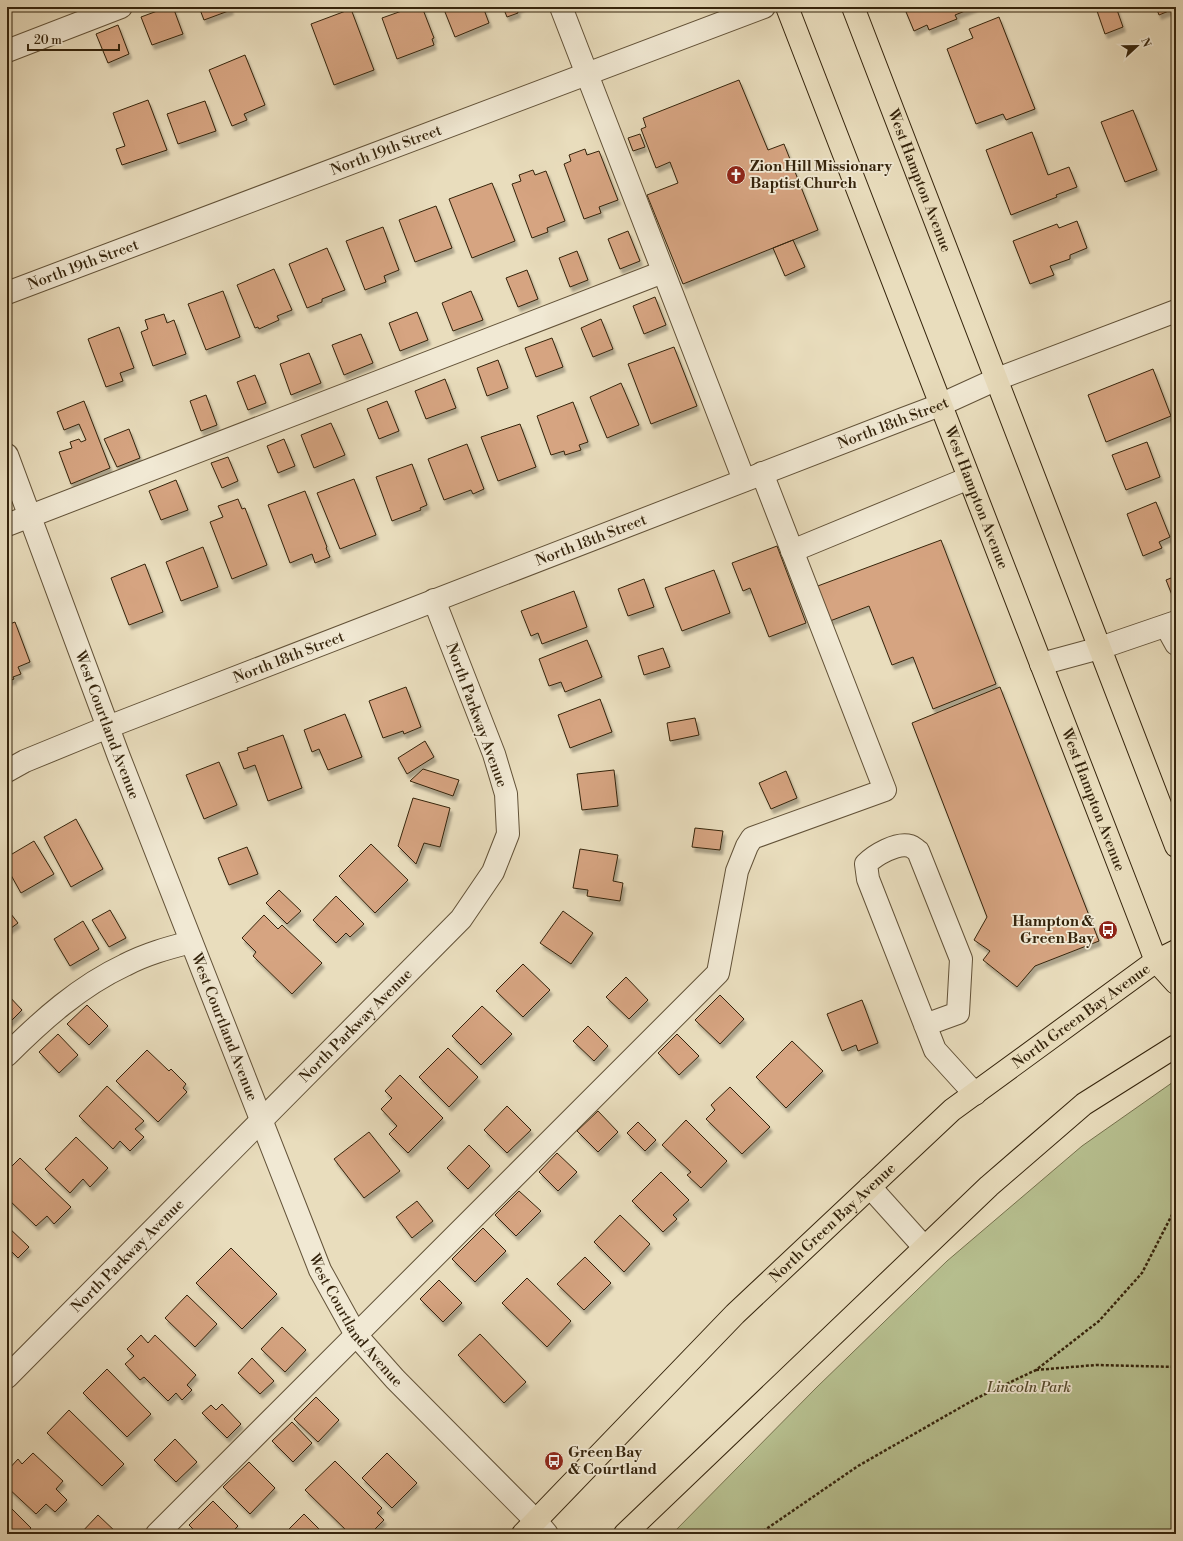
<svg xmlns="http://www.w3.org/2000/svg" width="1183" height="1541" font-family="'Libre Bodoni',serif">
<defs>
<filter id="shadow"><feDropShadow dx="2.5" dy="4.5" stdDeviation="1" flood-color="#0004"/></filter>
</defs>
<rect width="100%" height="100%" fill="#e9ddbd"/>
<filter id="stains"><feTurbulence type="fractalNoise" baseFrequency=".005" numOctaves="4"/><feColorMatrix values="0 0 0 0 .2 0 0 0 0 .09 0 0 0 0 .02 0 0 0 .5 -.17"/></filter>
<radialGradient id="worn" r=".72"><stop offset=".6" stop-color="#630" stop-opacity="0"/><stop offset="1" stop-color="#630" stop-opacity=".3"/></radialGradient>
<!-- green -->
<path fill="#b7c090" stroke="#76724e" d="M1176,1080v454h-504l145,-147 130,-126 135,-115z"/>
<!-- building -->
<path fill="#d6a481" stroke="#35240c" filter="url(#shadow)" d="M168,7h5l10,27 -31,11 -11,-28z
M199,7h31l1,3 -27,10z
M413,7h9l12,31 -2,1 2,6 -37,14 -15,-41z
M443,7h40l6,16 -34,14z
M503,7h19l-5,2 1,4 -11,4z
M904,7h71l-20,8 2,4 -28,11 -2,-5 -13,6z
M1099,7h17l7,20 -18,7 -9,-26z
M1156,7h20v1l-17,7z
M351,9l23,61 -40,15 -23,-61z
M999,17l36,92 -29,11 -3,-6 -27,10 -29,-75 26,-11 -4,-9z
M118,25l11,29 -21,9 -12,-29z
M245,55l20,50 -21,9 3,6 -15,6 -23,-56z
M739,80l29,70 16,-6 34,86 -135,54 -36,-89 31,-12 -8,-21 -14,6 -15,-39 5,-2 -3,-9z
M148,100l19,50 -45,15 -6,-16 9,-3 -12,-33z
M205,101l11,30 -38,13 -11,-30z
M1133,110l24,60 -32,12 -24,-60z
M1032,132l16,43 21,-8 8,20 -21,8 1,2 -46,18 -25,-65z
M640,134l5,13 -12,4 -5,-13z
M585,149l2,6 12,-4 19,49 -19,7 2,6 -17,6 -20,-55 7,-3 -2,-6z
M533,170l2,5 11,-4 19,50 -18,7 1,4 -16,6 -20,-54 9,-3 -2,-6z
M492,183l23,58 -43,17 -23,-59z
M436,206l16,42 -37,14 -16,-42z
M1077,221l10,27 -17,7v4l-20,7 4,9 -24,9 -17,-43 44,-17 2,4z
M383,227l16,43 -15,6 2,6 -21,8 -19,-49z
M628,231l12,30 -20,8 -12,-30z
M793,240l12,27 -20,9 -12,-28z
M327,248l18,42 -23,9v3l-15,6 -18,-44z
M577,251l11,29 -18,7 -11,-29z
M274,269l18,41 -15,6 2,4 -20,9 -1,-2 -3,1 -18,-43z
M527,270l11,29 -20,8 -12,-29z
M223,291l17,46 -34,13 -18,-46z
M471,291l12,29 -30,11 -11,-28z
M655,297l11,28 -22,9 -11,-28z
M417,312l11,28 -28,11 -11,-28z
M164,314l3,9 7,-3 12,34 -33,12 -12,-34 7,-3 -3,-9z
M601,319l12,30 -20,8 -12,-29z
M119,327l15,41 -14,5 3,8 -17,6 -18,-48z
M361,334l12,29 -29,12 -12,-30z
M552,338l11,29 -27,10 -11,-29z
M674,347l23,59 -46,18 -23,-60z
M309,353l12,30 -30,12 -11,-31z
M498,360l10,28 -21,8 -10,-28z
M1153,369l18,47 -65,26 -18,-47z
M255,375l11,28 -18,7 -11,-28z
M445,379l11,29 -30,11 -11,-28z
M621,383l18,42 -32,13 -17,-41z
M206,395l11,30 -16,6 -11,-30z
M84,401l26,67 -39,16 -12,-32 13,-4 -2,-6 9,-3 2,3 5,-2 -7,-16 -15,6 -7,-18z
M387,401l12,30 -20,8 -12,-30z
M573,402l15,40 -9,3 2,5 -16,5 -1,-4 -13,4 -14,-39z
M331,423l14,32 -31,13 -13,-33z
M520,424l16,43 -38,14 -17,-44z
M129,429l11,29 -23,9 -13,-28z
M284,439l11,27 -17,7 -11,-27z
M1147,442l13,35 -34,13 -14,-35z
M467,444l17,45 -11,5 -2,-4 -27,10 -16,-41z
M228,457l10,24 -16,7 -11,-25z
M412,464l15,41 -7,3 1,2 -29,11 -16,-44z
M354,479l22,56 -36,14 -23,-56z
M176,480l12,30 -27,10 -12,-29z
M305,491l22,56 -1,1 4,9 -15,6 -3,-9 -22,9 -22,-58z
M238,499l4,10 3,-1 22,57 -35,14 -22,-57 13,-5 -5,-11z
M1156,502l14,35 -11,5 3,6 -19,8 -16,-42z
M941,540l55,144 -63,25 -20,-52 -21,8 -23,-59 -39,15 -15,-34z
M777,546l29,77 -37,14 -19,-49 -7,3 -11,-28z
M203,547l15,40 -37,14 -15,-39z
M145,564l18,48 -34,13 -18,-47z
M714,570l16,43 -48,18 -17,-43z
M1176,576v29l-10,-25z
M644,579l10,28 -26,9 -10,-27z
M574,591l13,36 -45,17 -4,-11 -7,3 -10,-25z
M15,622l15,40 -12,5 3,7 -8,3 1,2 -7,3v-57z
M587,640l15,37 -37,15 -4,-10 -12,4 -10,-27z
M663,648l7,19 -26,8 -6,-19z
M406,687l15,40 -17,7 -1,-3 -20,7 -14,-37z
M1000,687l99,254 -64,25 -18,21 -34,-27 7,-9 -16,-11 13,-23 -75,-194z
M600,699l12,33 -42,16 -12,-33z
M345,714l17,43 -34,13 -9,-21 -7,3 -8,-22z
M695,718l4,17 -29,6 -3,-18z
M283,735l19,53 -34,13 -13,-36 -11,4 -6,-16 10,-3 -1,-2z
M425,741l9,16 -27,17 -9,-16z
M219,762l18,43 -33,14 -18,-44z
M423,769l36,11 -6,16 -43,-15z
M614,770l4,36 -36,4 -5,-36z
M786,771l11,27 -26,11 -12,-26z
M413,798l37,10 -10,39 -16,-4 -8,21 -18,-18z
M76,819l27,50 -32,18 -27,-50z
M695,828l28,3 -3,19 -28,-3z
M34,841l20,33 -33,19 -14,-25v-11z
M371,844l37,36 -33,33 -36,-37z
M247,847l11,27 -29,11 -11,-27z
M580,849l38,6 -5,26 10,2 -3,18 -33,-5 1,-6 -15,-2z
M279,890l22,21 -14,13 -21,-21z
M336,896l28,28 -14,13 -4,-4 -10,10 -23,-23z
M7,909l11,14 -11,8z
M110,910l16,28 -17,9 -17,-27z
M563,911l30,22 -22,31 -31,-21z
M264,915l14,14 4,-4 40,38 -30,31 -39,-38 3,-4 -14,-14z
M83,921l16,28 -29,17 -16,-27z
M523,964l27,26 -27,27 -27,-26z
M626,977l22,23 -19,19 -23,-22z
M7,994l15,16 -13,13 -2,-2z
M720,995l24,24 -24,25 -25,-24z
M862,1000l16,43 -20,8 -2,-6 -14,6 -15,-37z
M87,1005l21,21 -19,19 -22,-21z
M482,1006l30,28 -31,31 -29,-29z
M588,1026l20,20 -14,15 -21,-20z
M58,1034l20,21 -19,18 -20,-21z
M677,1034l22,22 -20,19 -21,-22z
M792,1041l31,30 -37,37 -30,-31z
M448,1048l30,29 -29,30 -30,-30z
M147,1050l22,21 2,-2 15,15 -3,4 4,4 -29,30 -42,-41z
M400,1075l43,43 -35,35 -19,-19 8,-8 -16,-17 11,-11 -7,-7z
M107,1086l37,35 -9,8 9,8 -14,14 -10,-10 -7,8 -34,-33z
M730,1087l40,40 -28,27 -36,-35 9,-9 -4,-5z
M507,1106l24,24 -24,23 -23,-23z
M598,1111l20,21 -20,20 -21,-21z
M686,1120l41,41 -26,27 -14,-13 4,-3 -29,-27z
M638,1122l18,18 -11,11 -18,-18z
M369,1132l31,39 -36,27 -30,-39z
M76,1137l32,31 -18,19 -7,-8 -13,14 -25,-24z
M469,1145l21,21 -22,23 -21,-21z
M557,1153l20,19 -19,19 -19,-19z
M20,1158l51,49 -17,17 -7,-8 -11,10 -29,-28v-27z
M661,1172l28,28 -16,15 4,4 -14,13 -31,-31z
M519,1191l22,20 -25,25 -21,-21z
M417,1201l16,20 -21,17 -16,-21z
M620,1215l30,29 -26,28 -30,-30z
M7,1226l22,21 -11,11 -8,-8 -3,4z
M483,1228l23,23 -31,31 -23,-23z
M231,1248l46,46 -35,35 -46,-46z
M585,1257l26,26 -27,27 -27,-26z
M527,1278l44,43 -24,26 -45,-44z
M439,1280l23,23 -19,19 -23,-23z
M187,1295l30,29 -22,23 -30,-29z
M282,1327l24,23 -21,22 -24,-23z
M480,1334l46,48 -22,21 -46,-48z
M141,1335l7,8 7,-8 41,40 -9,10 5,5 -10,10 -6,-7 -8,8 -24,-24 -4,3 -15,-16 9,-8 -7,-7z
M252,1358l22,23 -14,13 -22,-21z
M107,1369l44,45 -24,23 -44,-44z
M316,1397l23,23 -21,22 -24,-23z
M222,1404l19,20 -14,14 -25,-25 9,-8 5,5z
M69,1410l55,54 -22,22 -55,-53z
M292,1422l20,21 -19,19 -21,-21z
M175,1439l22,23 -21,20 -22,-22z
M33,1453l30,28 -7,8 11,11 -12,12 -9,-8 -10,10 -29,-27v-16l11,-12 4,5z
M387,1453l30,30 -25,25 -30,-30z
M335,1461l47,47 -5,5 7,7 -14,14h-14l-1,-2 -5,2 -45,-44z
M249,1462l26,26 -25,26 -27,-27z
M213,1501l25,25 -8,8h-32l-9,-9z
M7,1504l24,24 -6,6h-18z
M304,1514l20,20h-40z
M98,1515l20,19h-38z"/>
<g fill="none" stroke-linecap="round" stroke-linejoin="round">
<!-- minor casing -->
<g stroke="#625238" stroke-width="24">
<g id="minor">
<path d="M561,7l183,473"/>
<path d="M7,51l114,-44"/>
<path id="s1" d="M7,293l757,-286"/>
<path id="s2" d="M7,455l112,302 201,513 36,65 39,44 141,142 11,13"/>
<path d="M7,525l656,-253"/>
<path d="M792,551l177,-73"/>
<path d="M1166,626l10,18"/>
<path d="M1041,664l59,-16 76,-26"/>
<path id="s3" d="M7,771l18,-10 83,-34 795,-308 37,-14 57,-26 179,-68"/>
<path d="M925,1025l33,-12 3,-54 -43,-108c-2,-1 -5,-4 -8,-5 -13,-4 -35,9 -44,18l2,15 67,171 40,44"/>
<path d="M7,1055c35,-35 73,-69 118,-90 21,-11 43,-17 66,-23"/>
<path d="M870,1187l54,60"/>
<path id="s4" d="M7,1377l454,-458 32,-47 15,-38 -2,-40 -12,-40 -60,-154"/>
<path d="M157,1534l561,-561 19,-102 10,-25 5,-8 133,-48 -123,-317"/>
</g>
</g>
<!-- major casing -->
<g stroke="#35240c" stroke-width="24">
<g id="major">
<path id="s5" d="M787,7l369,954 20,22"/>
<path id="s6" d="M853,7l323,839"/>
<path id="s7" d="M523,1534l212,-220 217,-204 204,-149 20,-10"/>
<path d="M625,1534l364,-348 95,-82 92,-58"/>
</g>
</g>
<!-- path -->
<path stroke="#35240c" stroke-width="2.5" stroke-dasharray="3 2" stroke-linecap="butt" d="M1173,1100l3,15
M1036,1370l60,-5 80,2
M759,1534l99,-68 119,-68 59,-28 63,-49 43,-48 34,-66"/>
<!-- minor -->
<use href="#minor" stroke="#f1e9d4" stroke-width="22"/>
<!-- major -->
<use href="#major" stroke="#e9ddbd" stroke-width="22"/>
</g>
<!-- icons -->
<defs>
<g id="church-disc" transform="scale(1)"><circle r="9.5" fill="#8f2418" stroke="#f1e9d4"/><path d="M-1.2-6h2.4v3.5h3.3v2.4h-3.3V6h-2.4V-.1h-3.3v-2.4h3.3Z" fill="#fff"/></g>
<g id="bus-disc" transform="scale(1)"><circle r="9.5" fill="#8f2418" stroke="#f1e9d4"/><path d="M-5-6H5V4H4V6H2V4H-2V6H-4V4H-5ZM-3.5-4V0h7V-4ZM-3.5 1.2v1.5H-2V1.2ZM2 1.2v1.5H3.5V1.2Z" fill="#fff"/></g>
</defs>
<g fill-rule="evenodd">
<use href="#church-disc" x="736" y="175"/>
<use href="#bus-disc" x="1108" y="930"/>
<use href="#bus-disc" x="554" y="1461"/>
</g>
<g text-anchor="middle" stroke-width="3.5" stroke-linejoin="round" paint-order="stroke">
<!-- street labels -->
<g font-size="15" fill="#35240c" stroke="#f1e9d4">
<text dy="5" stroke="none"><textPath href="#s1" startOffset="405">North 19th Street</textPath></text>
<text dy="5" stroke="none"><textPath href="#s6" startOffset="186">West Hampton Avenue</textPath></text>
<text dy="5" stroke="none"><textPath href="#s1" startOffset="81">North 19th Street</textPath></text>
<text dy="5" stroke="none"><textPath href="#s3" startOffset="952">North 18th Street</textPath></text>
<text dy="5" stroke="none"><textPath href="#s5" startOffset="526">West Hampton Avenue</textPath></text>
<text dy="5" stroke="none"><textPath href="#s3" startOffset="628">North 18th Street</textPath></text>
<text dy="5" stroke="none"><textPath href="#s3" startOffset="304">North 18th Street</textPath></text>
<text transform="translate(477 715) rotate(70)" y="5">North Parkway Avenue</text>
<text dy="5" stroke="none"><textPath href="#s2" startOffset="288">West Courtland Avenue</textPath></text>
<text dy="5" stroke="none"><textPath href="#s5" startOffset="850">West Hampton Avenue</textPath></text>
<text dy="5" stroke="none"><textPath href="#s7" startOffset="763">North Green Bay Avenue</textPath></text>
<text dy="5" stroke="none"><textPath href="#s4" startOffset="495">North Parkway Avenue</textPath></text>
<text dy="5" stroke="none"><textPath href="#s2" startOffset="612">West Courtland Avenue</textPath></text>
<text dy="5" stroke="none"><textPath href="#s7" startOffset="439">North Green Bay Avenue</textPath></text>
<text dy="5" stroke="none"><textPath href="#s4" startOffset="171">North Parkway Avenue</textPath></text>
<text dy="5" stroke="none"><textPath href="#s2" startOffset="935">West Courtland Avenue</textPath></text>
</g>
<!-- poi labels -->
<g font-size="15" font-weight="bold" fill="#35240c" stroke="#f1e9d4" text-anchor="start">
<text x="750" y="171">Zion Hill Missionary<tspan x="750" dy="17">Baptist Church</tspan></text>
<text x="1094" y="926" text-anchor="end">Hampton &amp;<tspan x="1094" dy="17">Green Bay</tspan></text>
<text x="568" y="1457">Green Bay<tspan x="568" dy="17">&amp; Courtland</tspan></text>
</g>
<!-- park labels -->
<g font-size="15" font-style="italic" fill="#564b2d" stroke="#f1e9d4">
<text x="1029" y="1392">Lincoln Park</text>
</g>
</g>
<!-- margin -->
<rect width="1183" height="1541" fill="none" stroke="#e9ddbd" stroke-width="24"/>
<rect x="8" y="8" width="1167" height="1525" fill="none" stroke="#35240c" stroke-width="2"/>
<rect x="12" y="12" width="1159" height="1517" fill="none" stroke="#35240c"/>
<!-- north arrow -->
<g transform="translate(1137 46) rotate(68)" stroke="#f1e9d4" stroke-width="3" paint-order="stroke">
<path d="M0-3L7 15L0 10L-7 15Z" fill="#35240c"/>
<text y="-6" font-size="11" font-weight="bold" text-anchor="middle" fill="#35240c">N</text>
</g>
<!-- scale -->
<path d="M28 44v6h91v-6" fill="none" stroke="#35240c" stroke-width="2"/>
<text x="34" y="44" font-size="12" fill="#35240c" stroke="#f1e9d4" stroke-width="3" paint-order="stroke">20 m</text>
<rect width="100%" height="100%" filter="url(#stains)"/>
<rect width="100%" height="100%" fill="url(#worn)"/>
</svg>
